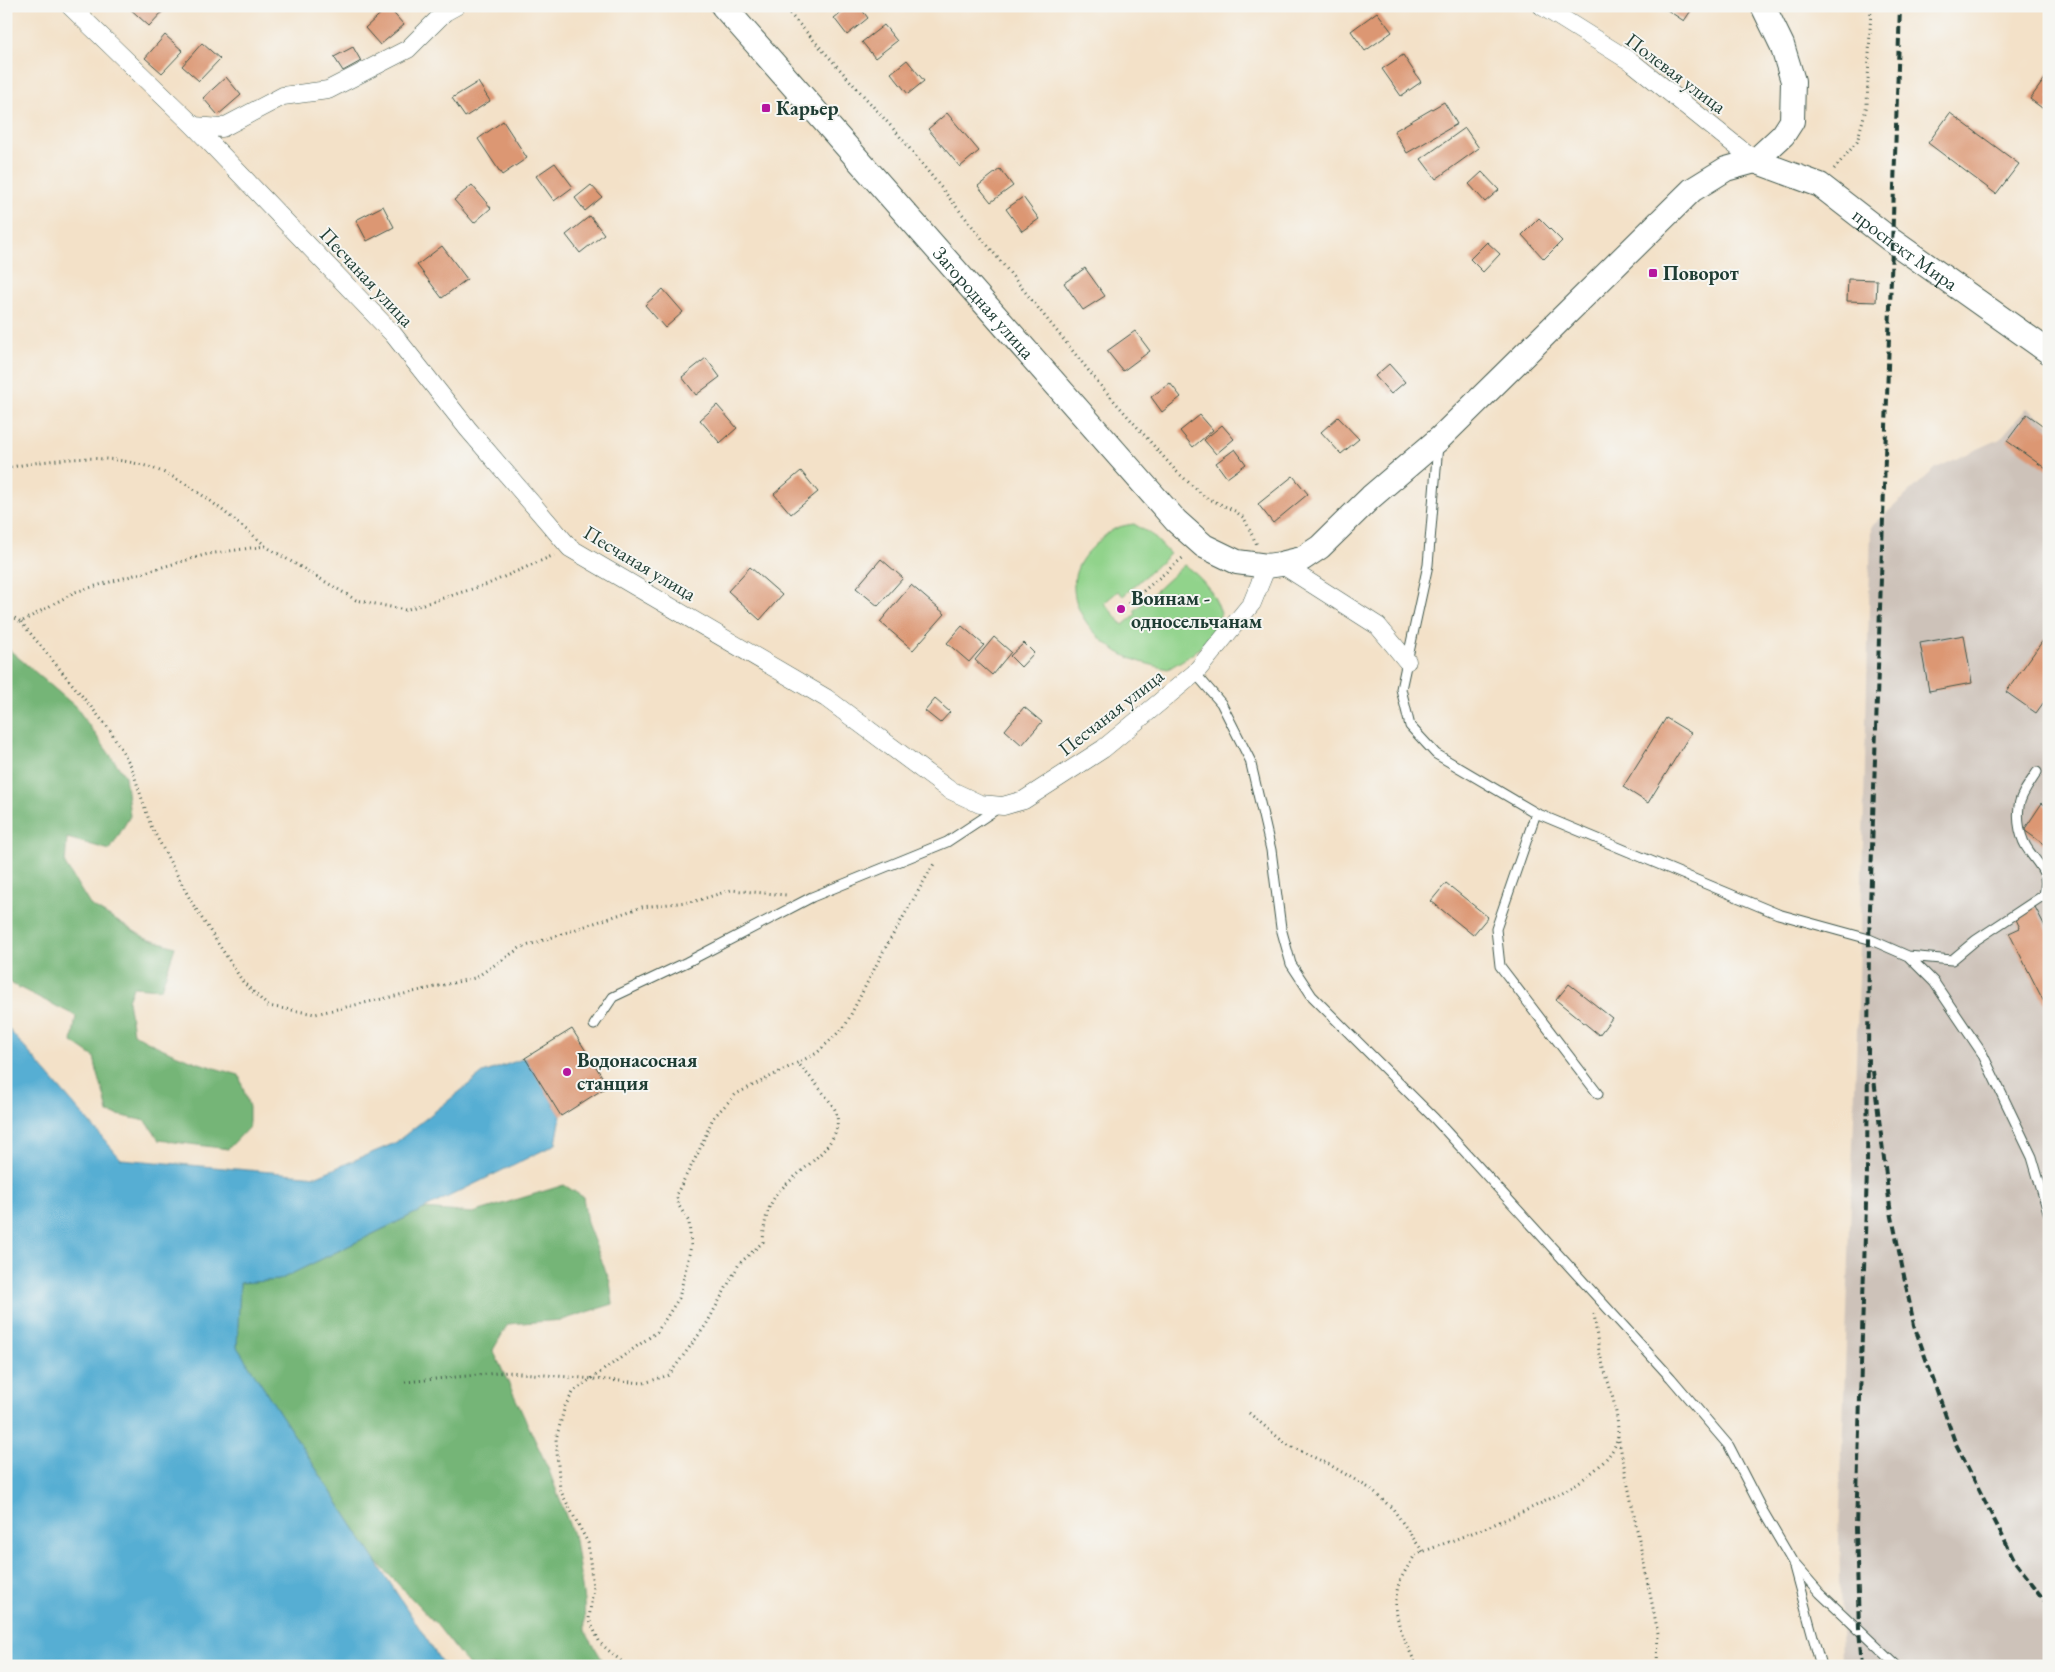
<svg xmlns="http://www.w3.org/2000/svg" width="2055" height="1672" font-family="'EB Garamond',serif">
<rect width="100%" height="100%" fill="#f6f6f2"/>
<filter id="ink" filterUnits="userSpaceOnUse"><feTurbulence type="fractalNoise" baseFrequency=".02" numOctaves="2"/><feDisplacementMap in="SourceGraphic" scale="10" xChannelSelector="R" yChannelSelector="G"/><feConvolveMatrix kernelMatrix="1 2 1 2 8 2 1 2 1" color-interpolation-filters="sRGB"/></filter>
<filter id="wash" filterUnits="userSpaceOnUse"><feTurbulence type="fractalNoise" baseFrequency=".0096" numOctaves="4" result="noise"/><feDisplacementMap in="SourceGraphic" scale="20" xChannelSelector="R" yChannelSelector="G"/><feGaussianBlur stdDeviation="1.12" result="paint"/><feColorMatrix in="noise" values="0 0 0 0 0 0 0 0 0 0 0 0 0 0 0 0 0 1.4 0 .05"/><feComposite in="paint" operator="in"/></filter>
<g filter="url(#wash)">
<rect width="100%" height="100%" fill="#f3e1c8"/>
<!-- industrial -->
<path fill="#cdc2b9" d="M2027,408l22,16v1242h-207l-3,-129 22,-617 10,-393 65,-59 64,-29z"/>
<!-- green -->
<path fill="#91d38b" stroke="#588860" d="M1134,524l18,11 18,19 -47,42 -5,-5 -14,12 19,22 13,-11 -2,-3 50,-46c19,13 29,26 37,48 -14,34 -23,38 -53,56 -20,-5 -41,-9 -57,-22 -33,-24 -54,-66 -19,-99 17,-16 19,-21 42,-24z"/>
<!-- forest -->
<path fill="#74b577" stroke="#4a7956" d="M6,647l70,60 49,69 5,40 -20,34 -43,-12 -2,26 25,41 54,32 31,10 -14,42 -28,-2 -5,13 5,33c33,20 69,32 106,42l10,32v20l-21,22 -69,-9 -13,-19 -38,-8c-3,-20 -11,-37 -14,-56l-22,-15 4,-26 -64,-32 -6,-8z
M564,1185l19,12 4,26 23,59 3,22 -51,16 -54,4 -15,26 55,118 27,72 9,61 1,30 21,35h-137l-32,-41 -61,-64 -139,-214 3,-64 39,-3 145,-71 49,4z"/>
<!-- water -->
<path fill="#57aed3" stroke="#3b7684" d="M6,1026l115,133 196,17 78,-33 88,-70 42,-15 36,58 -5,28 -277,136 -39,3 -3,64 207,319h-438z"/>
<g id="blocks">
<!-- building -->
<path fill="#dc9773" d="M127,6h35l3,3 -16,17z
M849,6h10l9,12 -21,17 -13,-17z
M1661,6h33l-10,15z
M388,7l16,18 -24,20 -15,-17z
M1377,12l15,20 -27,19 -14,-20z
M884,25l13,16 -22,17 -13,-16z
M165,35l18,16 -21,22 -17,-15z
M202,43l18,16 -21,22 -17,-15z
M353,47l8,14 -18,10 -9,-14z
M1403,55l18,27 -20,14 -19,-27z
M907,60l17,21 -16,13 -17,-21z
M2049,73v35l-3,3 -16,-12z
M226,77l15,18 -23,20 -15,-17z
M478,82l12,19 -25,16 -13,-19z
M1444,102l13,22 -50,29 -13,-22z
M947,113l32,38 -19,16 -32,-38z
M1950,113l69,51 -23,30 -68,-51z
M503,121l24,37 -25,17 -24,-36z
M1465,128l14,20 -43,31 -15,-20z
M555,163l18,24 -19,14 -18,-25z
M1000,169l13,17 -22,16 -13,-16z
M1482,172l17,18 -14,12 -16,-18z
M472,185l19,23 -17,15 -20,-23z
M591,185l11,12 -17,14 -10,-13z
M1023,197l16,22 -17,12 -16,-22z
M383,206l11,21 -27,14 -11,-21z
M590,216l14,18 -24,19 -14,-18z
M1539,218l23,23 -18,18 -22,-24z
M1487,242l13,12 -17,18 -13,-13z
M442,246l25,33 -25,19 -25,-33z
M1085,268l20,28 -22,14 -19,-27z
M1848,279l29,1 -1,22 -29,-1z
M663,289l20,23 -18,16 -20,-23z
M1135,331l15,20 -27,20 -16,-20z
M706,358l14,19 -24,18 -14,-18z
M1389,364l16,18 -14,12 -16,-18z
M1170,383l11,14 -19,15 -11,-15z
M717,405l20,23 -17,15 -20,-23z
M2027,414l22,16v41l-42,-30z
M1200,415l13,15 -20,17 -13,-16z
M1338,417l21,22 -18,15 -20,-22z
M1222,425l12,14 -18,15 -12,-14z
M1235,449l11,15 -19,14 -11,-15z
M801,471l17,21 -27,22 -17,-20z
M1293,476l15,18 -35,29 -15,-19z
M881,559l22,19 -25,28 -22,-18z
M750,567l32,28 -22,25 -32,-29z
M911,585l34,29 -32,36 -33,-28z
M962,626l22,19 -15,17 -22,-19z
M2049,632v63l-13,18 -30,-21z
M1964,635l8,48 -43,8 -9,-48z
M994,637l17,15 -19,23 -17,-15z
M1024,643l10,10 -13,14 -11,-11z
M935,699l15,13 -10,11 -15,-12z
M1024,707l18,15 -20,23 -17,-15z
M1666,718l25,15 -43,70 -25,-16z
M2042,803l7,5v40l-25,-18z
M1446,883l42,34 -15,18 -42,-34z
M2034,905l15,29v78l-40,-79 11,-5 -6,-13z
M1569,984l43,34 -13,17 -43,-35z
M572,1029l36,57 -47,30 -36,-58z"/>
</g>
</g>
<g filter="url(#ink)">
<use href="#blocks" fill-opacity="0" stroke="#3f564a" stroke-width="1"/>
<g fill="none" stroke-linecap="round" stroke-linejoin="round">
<!-- lane casing -->
<g stroke="#3f564a" stroke-width="11">
<path id="lane" d="M1438,445l-10,120 -27,124 9,37 26,28 100,59 242,101 91,25 39,17 26,26 48,71 50,104 17,58
M1195,673l26,30 29,57 21,90 10,78 10,36 21,32 123,123 236,259 58,68 32,62 31,53 28,32 77,73
M1536,813l-40,116 4,37 98,128
M1908,956l44,4 24,-20 68,-45c5,-23 -3,-27 -15,-44 -9,-12 -12,-30 -10,-45 1,-11 12,-24 18,-34
M594,1025l19,-28 74,-35 125,-65 135,-55 53,-35
M1793,1563l28,103"/>
</g>
<!-- street casing -->
<g stroke="#3f564a" stroke-width="19">
<path id="street" d="M70,6l124,120 199,208 75,95 102,119 256,150 122,91 32,15 23,2 21,-6 79,-51 92,-76 57,-70 15,-37
M1542,6l91,57 122,98
M194,126l28,2 61,-32 45,-6 80,-41 37,-37 11,-6
M1281,564l97,62 29,35"/>
</g>
<!-- secondary casing -->
<g stroke="#3f564a" stroke-width="26">
<g id="secondary">
<path id="s1" d="M723,6l453,515 28,25 33,16 30,4 14,-2 21,-5 18,-12 51,-50 68,-58 253,-249 34,-21 29,-8 28,-26 9,-14 1,-40 -11,-36 -19,-39"/>
<path id="s2" d="M1755,161l65,24 71,55 158,112"/>
</g>
</g>
<!-- path -->
<path stroke="#3f564a" stroke-width="3" stroke-dasharray="1 4" stroke-linecap="butt" d="M783,6l114,127 204,253 75,85 29,26 30,14 9,7 13,27
M1834,169l23,-27 10,-37 4,-99
M6,468c57,-11 116,-18 169,10 33,18 61,44 90,67
M1128,604l57,-48
M6,613l15,9 54,-30 133,-38 57,-8 91,54 49,10 83,-26 66,-29
M21,622l89,108 21,36 20,60 41,77 51,79 25,24 47,8 160,-36 45,-30 122,-41 54,-6 35,-11 55,5
M405,1382l103,-10 136,11 25,-8 37,-50 33,-61 24,-22c1,-17 3,-32 13,-47 17,-22 71,-50 60,-83 -4,-11 -29,-38 -38,-49
M1249,1413l37,31 44,21 39,23 24,21 30,43
M1618,1436l40,197 -1,33
M621,1661l-21,-18 -11,-24 4,-31 -5,-45 -28,-53 -4,-51 9,-33 9,-15 83,-59 22,-34 12,-52 -2,-24 -10,-16 -3,-11 22,-42 15,-35 23,-24 81,-41 28,-27 38,-74 52,-90
M1417,1666c-12,-24 -25,-48 -20,-75 2,-12 12,-26 18,-36 44,-19 201,-67 203,-122 0,-26 -11,-53 -18,-78 -3,-13 -4,-28 -6,-42"/>
<!-- lane -->
<use href="#lane" stroke="#fff" stroke-width="9"/>
<!-- street -->
<use href="#street" stroke="#fff" stroke-width="18"/>
<!-- secondary -->
<use href="#secondary" stroke="#fff" stroke-width="24"/>
<!-- rail -->
<path stroke="#1f3d34" stroke-width="4" stroke-dasharray="8 4" stroke-linecap="butt" d="M1873,1071l17,136 24,118 41,117 61,121 33,42
M1862,1666l-3,-37 -3,-101 11,-357 2,-232 31,-933"/>
</g>
</g>
<!-- markers -->
<g fill="#b5179e" stroke="#f6f6f2" stroke-width="2">
<rect x="761" y="103" width="10" height="10" rx="2.5"/>
<rect x="1648" y="268" width="10" height="10" rx="2.5"/>
<circle cx="1121" cy="609" r="5"/>
<circle cx="567" cy="1072" r="5"/>
</g>
<g text-anchor="middle" stroke-width="4" stroke-linejoin="round" paint-order="stroke">
<!-- street labels -->
<g font-size="20" fill="#1f3d34" stroke="#f6f6f2">
<text transform="translate(1676 73) rotate(37)" y="7">Полевая улица</text>
<text dy="7" stroke="none"><textPath href="#s2" startOffset="176">проспект Мира</textPath></text>
<text transform="translate(367 277) rotate(47)" y="7">Песчаная улица</text>
<text dy="7" stroke="none"><textPath href="#s1" startOffset="395">Загородная улица</textPath></text>
<text transform="translate(640 563) rotate(31)" y="7">Песчаная улица</text>
<text transform="translate(1111 712) rotate(-38)" y="7">Песчаная улица</text>
</g>
<!-- poi labels -->
<g font-size="20" font-weight="bold" fill="#1f3d34" stroke="#f6f6f2" text-anchor="start">
<text x="776" y="115">Карьер</text>
<text x="1663" y="280">Поворот</text>
<text x="1131" y="605">Воинам -<tspan x="1131" dy="23">односельчанам</tspan></text>
<text x="577" y="1067">Водонасосная<tspan x="577" dy="23">станция</tspan></text>
</g>
</g>
<!-- margin -->
<rect width="2055" height="1672" fill="none" stroke="#f6f6f2" stroke-width="25"/>
</svg>
